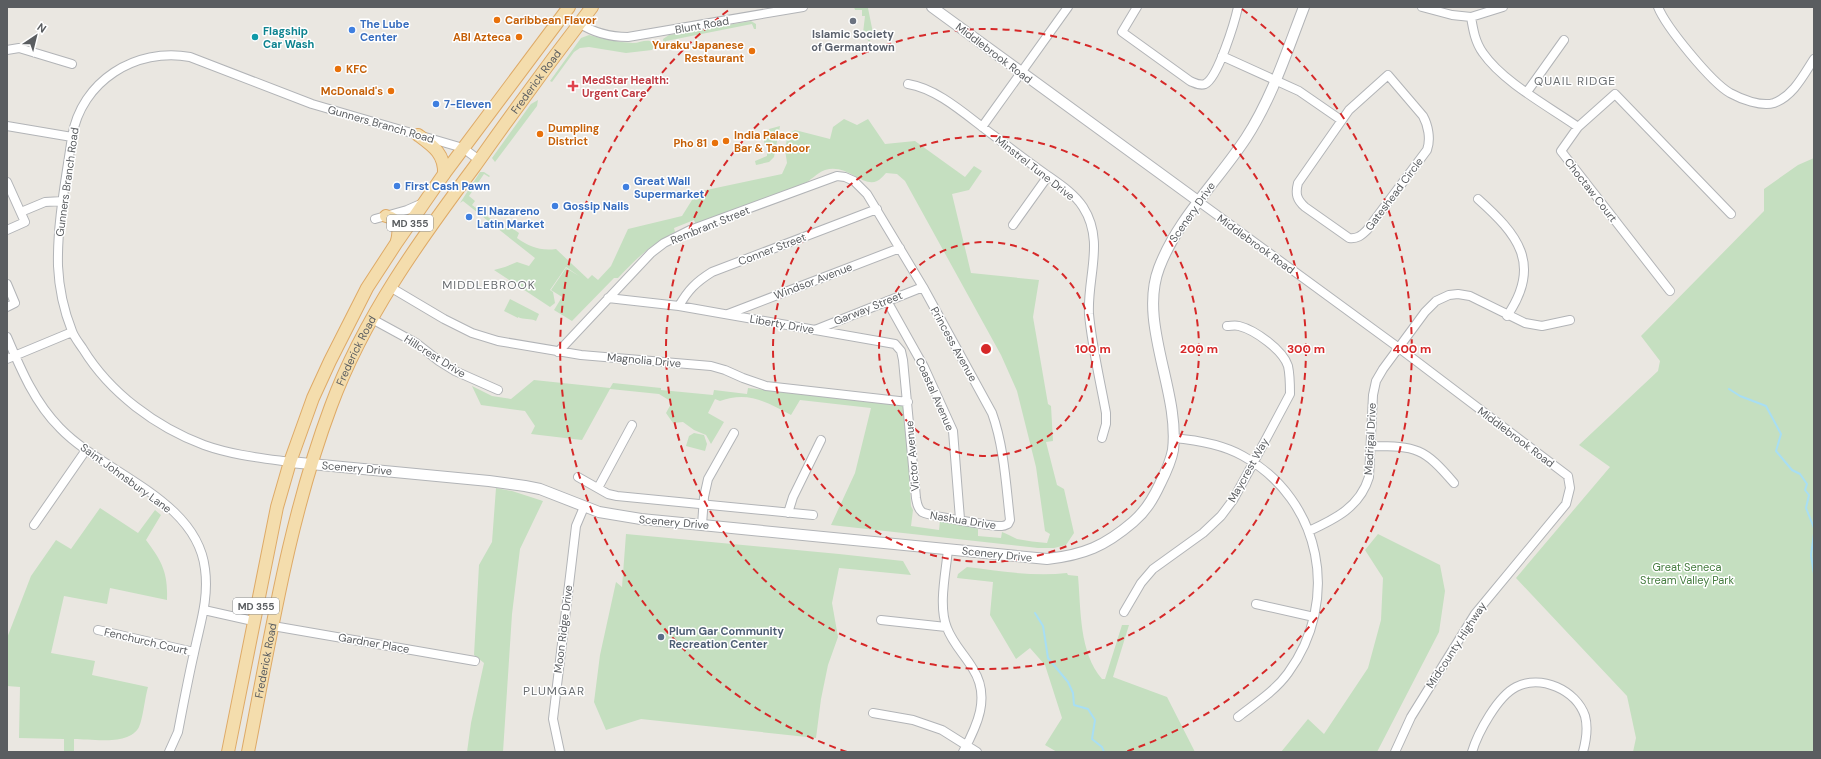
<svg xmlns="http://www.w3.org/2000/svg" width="1821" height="759" font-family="'DM Sans',sans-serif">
<rect width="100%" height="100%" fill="#eae7e1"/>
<!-- green -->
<path fill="#c5dfc0" d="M854,7l14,1 5,25 -3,8h-2l-2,-6 -3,-2 2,-17h-3v-6h-7z
M751,21l5,3v5h-2l-2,-5 -86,17 1,5h-3l-1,-7 6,-4z
M589,35c14,4 29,7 44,8 8,0 14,-5 21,0l1,3 -3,4 -26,3 -37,-6 -9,1 -6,4 -22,30 -2,-1 31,-43z
M538,100l-1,6 -42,56 -3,-4 39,-54z
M844,119l13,6 11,-6 17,25 30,-3 50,36 9,-11 8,5 -13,19 -17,4 19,79 68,7 -6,37 15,87 3,2 2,35 -7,1 11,43 7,4 10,44 -8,12 -12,3h-16l-207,-23 24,-52 16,-65 -71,-8 -9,15c-24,-13 -43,-24 -71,-14l-5,-2 -7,14 16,9 -13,22 -5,-9 -12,-5 -11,-8 -10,1 -7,-10 6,-11 -13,-8 -49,-5 -28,51 -51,-6 4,-8 -10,-15 -44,-6 -9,-19 20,10 19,3 23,-19 76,8 3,-5 48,5v2l52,5 1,-5 33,4 1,-6 157,17 6,101 2,4 -2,16 28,4 1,-10 18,3 20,6v7l23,2 1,-6c6,2 10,5 15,7 10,2 20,3 30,4l3,-9 -5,-3 -9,-64 -19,-76 -16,-36 -96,-174 -8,-7 -11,-1c-3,3 -6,7 -9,8 -14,7 -30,-18 -52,-11 -8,3 -15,11 -23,15 -35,14 -71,27 -106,40l-2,-5 -20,8 1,4c-24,12 -39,27 -57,46h-4l-42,43 -18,-11 8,-13 -11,-7 15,-22 13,8 -13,-9 -16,23 3,2 2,11 -5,4 -56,-37 11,-3 12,-5 12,4 6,-8 -72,-57 -3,2 20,-31h4l6,4 -1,1 -5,-3 -15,22 6,5 -3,4 32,24 5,-3 10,7 -2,5c13,9 23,13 39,11l32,30 4,-4 6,5 13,-14 17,-37 54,-13 15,-24 85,-18 5,-11 -2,-14 3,-15 7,-4 35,9 3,-12z
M780,126l-6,31 -5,5 -13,3 -1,-4 12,-5v-10h-2l-2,-11 7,-1 -1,-5z
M1814,158v594h-181l3,-14 -9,-42 -111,-118 94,-111 -31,-22 79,-74 2,-10 -19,-25 123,-125v-22l34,-24z
M510,299l29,15 -3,7c-6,-3 -12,-1 -18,-4v1l-14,-7z
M694,433l10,2 3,9 -2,7 -19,-5 3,-10z
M496,488l16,3 31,10 -23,48 -8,65 -9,138h-36l4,-29 13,-60 -10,-8 5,-90 13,-23z
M100,508l38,25 17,-23 6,5 -15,25c15,20 22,32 21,58v2l-57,-12 -3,16 -43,-8 -13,57 44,8 -3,14 56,12c-3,10 -5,32 -9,40 -10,19 -47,12 -65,12v13h-10v-13l-45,-1 1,-51 -13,-1v-48l24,-62 25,-36 15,9z
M626,534l213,20 64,7 8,14 -72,-7 -7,35 6,34 -10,28 -7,34 -5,39 -175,-19 -35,11 -12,-28 6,-47 16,-73 6,5z
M1378,534l62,31 5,26 -6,41 -62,120h-96l27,-33 16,15 44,-66 13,-48 2,-42 -18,-28z
M967,567c33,4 67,10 100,6l1,2 10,1c3,34 1,76 24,103h3l17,-54h7l-16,52 54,20 28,55h-138l-12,-7 17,-27 -17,-53 -15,-17 -14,11 -26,-44 3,-33 -36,-4 1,-4z"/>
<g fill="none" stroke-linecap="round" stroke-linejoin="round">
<!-- stream -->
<path stroke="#a8def3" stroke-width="2" d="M1729,389l11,7 26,10 15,28 -5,17 16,19 8,4 7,10 -2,6 4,5 -3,13 8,20
M1814,534l-3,21 3,19
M1035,613l8,13 5,32 20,24 5,11 1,12 14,4 7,11 -3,19 10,8 2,5"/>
<!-- minor casing -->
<g stroke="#b2b4b7" stroke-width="10">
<path id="minor" d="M1137,7l-15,25 68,49c5,2 10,5 15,3 13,-6 30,-63 33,-77
M1422,7l30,8 19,2 32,-10
M1658,7c8,20 53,75 72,86 11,6 31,14 44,10 19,-7 29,-27 40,-44
M1471,17c2,12 4,25 12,36 20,29 65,53 95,74
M579,23c15,10 32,14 49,14l175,-30
M7,50l12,-2 53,16
M1222,56l77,35 42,29
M1388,75l35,41c5,9 8,23 4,34l-60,80c-6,6 -10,9 -18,8l-44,-31c-8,-7 -10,-13 -7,-24l51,-73z
M908,84c31,5 60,33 85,51 17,13 34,26 51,38 14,10 30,20 39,34 22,34 4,70 6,107 3,33 11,66 17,99v11l-4,14
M1527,92l37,-52
M7,126l65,11
M982,127l86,-120
M7,182l18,40 -18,8
M1478,199c39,35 65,65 29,117
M1198,201l201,147 169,128 2,12 -4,16 -91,110 -64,103 -16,35
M21,212l24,-10 18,-1
M375,219l32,-9 16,-7
M1013,225l35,-49
M7,284l8,19 -8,4
M390,287l54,32 28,14 26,8 83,14 130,11 14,4 18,8 23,8 142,16
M1670,291l-109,-140 17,-24 37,-33 116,120
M887,301l37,66 29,64 7,88
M679,306c9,-16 17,-24 33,-34l165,-63
M728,314l172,-66
M372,319l44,24 23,18 16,10 43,19
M815,330l108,-43
M7,337c14,33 28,66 53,91 43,45 137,71 145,141 4,30 -5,55 -11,84 -6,26 -11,53 -16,79l-9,20
M558,352l93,-99 13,-10 26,-13 147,-54 8,1 9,4 13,13 56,93 69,126c12,33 14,72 18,107l-2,4c-2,1 -5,2 -6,2 -8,1 -76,-11 -80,-14 -5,-4 -5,-9 -6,-14l-13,-138 -2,-9 -6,-7 -216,-38 -71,-8
M7,359l65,-27
M1173,438c24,2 49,6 70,18 79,44 98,145 45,217 -13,18 -32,30 -50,44
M1371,446c46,0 53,2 83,37
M290,462c-29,-4 -58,-7 -86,-17 -48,-18 -94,-52 -121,-96 -4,-6 -9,-12 -11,-18 -8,-20 -13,-43 -14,-65 -1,-43 8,-87 14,-129 9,-56 64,-90 118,-80l122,47 151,44 16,12
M578,477l30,17 9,2 196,19
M598,488l34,-63
M788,513l5,-16 28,-57
M34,525l52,-75
M702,525l2,-28 4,-18 26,-46
M1309,531c26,-12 51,-24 60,-54l4,-82 3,-14 7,-12 42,-57 11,-11 13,-6 9,-1 12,2 55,27 17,3 28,-6
M948,549c-2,23 -10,57 -1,79 6,16 18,27 26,41 18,28 4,57 -10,83
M1256,604l58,13
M204,610l49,11
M1124,612l17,-29 12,-14 50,-36 18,-17 12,-16 17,-31 40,-75c0,-9 0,-19 -2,-28 -5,-16 -33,-36 -49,-40 -4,-1 -8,0 -12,0
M881,620l65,7
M273,626l202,35
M98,630l96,22
M873,713l40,7 29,10 35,22
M560,752l-7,-33 23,-193 8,-19
M1472,752c6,-20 26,-56 44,-65 25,-13 60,3 69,29 3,11 1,25 -2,36"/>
</g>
<!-- tertiary casing -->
<g stroke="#b2b4b7" stroke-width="12">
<path id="tertiary" d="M932,7l266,194
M290,462l199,19 36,5 15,3 59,23 42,7 406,40c37,-4 58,-13 86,-37 13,-11 20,-23 27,-38 5,-10 11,-23 13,-34 7,-58 -35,-127 -14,-182 19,-50 58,-86 87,-130 26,-40 41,-87 58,-131"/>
</g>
<!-- primary casing -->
<g stroke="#deaa67" stroke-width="14">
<g id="primary">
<path d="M418,135c15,11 27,19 26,39"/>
<path d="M386,216c13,3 14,13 11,25"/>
<path d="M228,752l49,-245 13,-45 23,-64 17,-37 37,-73 30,-46 47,-68 125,-167"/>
<path id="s1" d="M248,752c23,-117 41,-234 83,-346 33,-89 88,-165 144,-240 38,-54 77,-107 117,-159"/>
</g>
</g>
<!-- minor -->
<use href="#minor" stroke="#fff" stroke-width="8"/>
<!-- tertiary -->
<use href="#tertiary" stroke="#fff" stroke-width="10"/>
<!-- primary -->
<use href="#primary" stroke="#f4ddad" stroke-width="12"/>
</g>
<!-- distance rings -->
<g fill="none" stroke="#d62828" stroke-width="2" stroke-dasharray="7 5">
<circle cx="986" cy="349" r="107"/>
<circle cx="986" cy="349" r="213"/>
<circle cx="986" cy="349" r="320"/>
<path d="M847 752A426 426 0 0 1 730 9M1242 9A426 426 0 0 1 1125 752"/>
</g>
<!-- markers -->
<g fill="#e8710a" stroke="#fff" stroke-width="1.5">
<circle cx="497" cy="20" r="4"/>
<circle cx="519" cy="37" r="4"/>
<circle cx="752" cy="51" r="4"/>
<circle cx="338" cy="69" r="4"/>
<circle cx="391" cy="91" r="4"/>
<circle cx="540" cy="134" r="4"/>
<circle cx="726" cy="141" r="4"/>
<circle cx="715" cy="143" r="4"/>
</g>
<circle fill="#6b7280" stroke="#fff" stroke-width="1.5" cx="853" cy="21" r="4"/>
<g fill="#3f7fe0" stroke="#fff" stroke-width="1.5">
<circle cx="352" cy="30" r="4"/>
<circle cx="436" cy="104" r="4"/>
<circle cx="397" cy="186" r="4"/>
<circle cx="626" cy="187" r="4"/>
<circle cx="555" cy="206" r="4"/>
<circle cx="469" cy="217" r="4"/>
</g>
<circle fill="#0f9aa8" stroke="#fff" stroke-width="1.5" cx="255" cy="37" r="4"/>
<path fill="#e0444e" stroke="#fff" stroke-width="1.5" d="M571 80h4v4h4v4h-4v4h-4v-4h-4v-4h4z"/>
<circle fill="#5c6f8a" stroke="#fff" stroke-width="1.5" cx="661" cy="637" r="4"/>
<g text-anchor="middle" stroke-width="3" stroke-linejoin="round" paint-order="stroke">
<!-- shield labels -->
<g fill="#fff" stroke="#8c8e90" stroke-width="1">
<rect x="387" y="215" width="46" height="16" rx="3"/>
<rect x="233" y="598" width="46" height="16" rx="3"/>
</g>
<g font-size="10" font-weight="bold" fill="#5a5d60">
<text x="410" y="227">MD 355</text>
<text x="256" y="610">MD 355</text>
</g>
<!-- food labels -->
<g font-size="11" font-weight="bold" fill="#c56008" stroke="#fff" text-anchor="start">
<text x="505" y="24">Caribbean Flavor</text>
<text x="511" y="41" text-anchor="end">ABI Azteca</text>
<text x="744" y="49" text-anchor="end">Yuraku Japanese<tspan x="744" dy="13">Restaurant</tspan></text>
<text x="346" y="73">KFC</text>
<text x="383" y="95" text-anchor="end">McDonald's</text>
<text x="548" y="132">Dumpling<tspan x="548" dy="13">District</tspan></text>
<text x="734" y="139">India Palace<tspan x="734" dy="13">Bar &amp; Tandoor</tspan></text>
<text x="707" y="147" text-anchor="end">Pho 81</text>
</g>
<!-- shop labels -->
<g font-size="11" font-weight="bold" fill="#366cbe" stroke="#fff" text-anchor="start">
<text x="360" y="28">The Lube<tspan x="360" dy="13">Center</tspan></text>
<text x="444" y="108">7-Eleven</text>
<text x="634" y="185">Great Wall<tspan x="634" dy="13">Supermarket</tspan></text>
<text x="405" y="190">First Cash Pawn</text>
<text x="563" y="210">Gossip Nails</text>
<text x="477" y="215">El Nazareno<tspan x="477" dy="13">Latin Market</tspan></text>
</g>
<!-- street labels -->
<g font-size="11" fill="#5a5d60" stroke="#fff">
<text transform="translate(702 25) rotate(-10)" y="4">Blunt Road</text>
<text transform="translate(994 53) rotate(37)" y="4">Middlebrook Road</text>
<text dy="4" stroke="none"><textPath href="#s1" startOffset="741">Frederick Road</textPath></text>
<text transform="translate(381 124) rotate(16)" y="4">Gunners Branch Road</text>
<text transform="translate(1035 168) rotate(38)" y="4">Minstrel Tune Drive</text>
<text transform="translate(67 182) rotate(-82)" y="4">Gunners Branch Road</text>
<text transform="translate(1591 190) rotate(52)" y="4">Choctaw Court</text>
<text transform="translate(1394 194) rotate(-53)" y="4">Gateshead Circle</text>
<text transform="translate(1192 212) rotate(-55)" y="4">Scenery Drive</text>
<text transform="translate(710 225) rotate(-22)" y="4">Rembrant Street</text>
<text transform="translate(1256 244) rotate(36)" y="4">Middlebrook Road</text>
<text transform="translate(772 249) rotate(-21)" y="4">Conner Street</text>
<text transform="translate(813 281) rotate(-21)" y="4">Windsor Avenue</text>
<text transform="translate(868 308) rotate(-22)" y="4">Garway Street</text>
<text transform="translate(782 324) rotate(10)" y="4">Liberty Drive</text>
<text transform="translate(954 344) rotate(61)" y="4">Princess Avenue</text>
<text dy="4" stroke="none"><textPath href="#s1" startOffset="417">Frederick Road</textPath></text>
<text transform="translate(435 356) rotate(32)" y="4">Hillcrest Drive</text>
<text transform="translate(644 360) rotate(5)" y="4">Magnolia Drive</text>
<text transform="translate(935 394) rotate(66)" y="4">Coastal Avenue</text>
<text transform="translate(1516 437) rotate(37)" y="4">Middlebrook Road</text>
<text transform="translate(1370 439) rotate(-87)" y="4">Madrigal Drive</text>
<text transform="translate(912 456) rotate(-95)" y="4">Victor Avenue</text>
<text transform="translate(357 468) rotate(5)" y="4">Scenery Drive</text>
<text transform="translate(1248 470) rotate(-61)" y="4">Maycrest Way</text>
<text transform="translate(126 478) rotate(36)" y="4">Saint Johnsbury Lane</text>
<text transform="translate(963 520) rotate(9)" y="4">Nashua Drive</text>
<text transform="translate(674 522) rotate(5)" y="4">Scenery Drive</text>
<text transform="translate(997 554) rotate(6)" y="4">Scenery Drive</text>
<text transform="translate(563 629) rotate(-83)" y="4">Moon Ridge Drive</text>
<text transform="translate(146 641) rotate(13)" y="4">Fenchurch Court</text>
<text transform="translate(374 643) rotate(10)" y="4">Gardner Place</text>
<text transform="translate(1456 645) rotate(-57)" y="4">Midcounty Highway</text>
<text dy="4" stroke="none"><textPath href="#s1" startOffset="93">Frederick Road</textPath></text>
</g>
<!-- culture labels -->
<g font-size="11" font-weight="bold" fill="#0d838f" stroke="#fff" text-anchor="start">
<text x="263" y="35">Flagship<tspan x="263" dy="13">Car Wash</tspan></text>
</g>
<!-- worship labels -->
<g font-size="11" font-weight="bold" fill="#5b616d" stroke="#fff">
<text x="853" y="38">Islamic Society<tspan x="853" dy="13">of Germantown</tspan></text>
</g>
<!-- health labels -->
<g font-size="11" font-weight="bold" fill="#be3a42" stroke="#fff" text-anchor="start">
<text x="582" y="84">MedStar Health:<tspan x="582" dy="13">Urgent Care</tspan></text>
</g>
<!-- park labels -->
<g font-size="11" fill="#447b3e" stroke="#fff">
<text x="1687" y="571">Great Seneca<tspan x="1687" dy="13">Stream Valley Park</tspan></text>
</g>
<!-- service labels -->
<g font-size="11" font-weight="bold" fill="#4e5e75" stroke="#fff" text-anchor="start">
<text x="669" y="635">Plum Gar Community<tspan x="669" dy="13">Recreation Center</tspan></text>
</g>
<!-- neighbourhood labels -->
<g font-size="12" letter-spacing="1" fill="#6b6f72" stroke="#fff">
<text x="1575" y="85">QUAIL RIDGE</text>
<text x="489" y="289">MIDDLEBROOK</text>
<text x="554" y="695">PLUMGAR</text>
</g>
</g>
<circle cx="986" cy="349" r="6" fill="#d62828" stroke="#fff" stroke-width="2"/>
<g font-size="12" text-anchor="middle" font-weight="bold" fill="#d62828" stroke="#fff" stroke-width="3" stroke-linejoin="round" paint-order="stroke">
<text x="1093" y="353">100 m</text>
<text x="1199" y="353">200 m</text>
<text x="1306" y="353">300 m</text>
<text x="1412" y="353">400 m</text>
</g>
<!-- border -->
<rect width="1821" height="759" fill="none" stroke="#5a5d60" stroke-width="16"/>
<!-- north arrow -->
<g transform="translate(36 36) rotate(35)" stroke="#ffffff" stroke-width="3" paint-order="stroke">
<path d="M0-3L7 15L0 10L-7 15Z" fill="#5a5d60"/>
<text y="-6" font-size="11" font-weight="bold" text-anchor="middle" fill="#5a5d60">N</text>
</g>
</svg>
